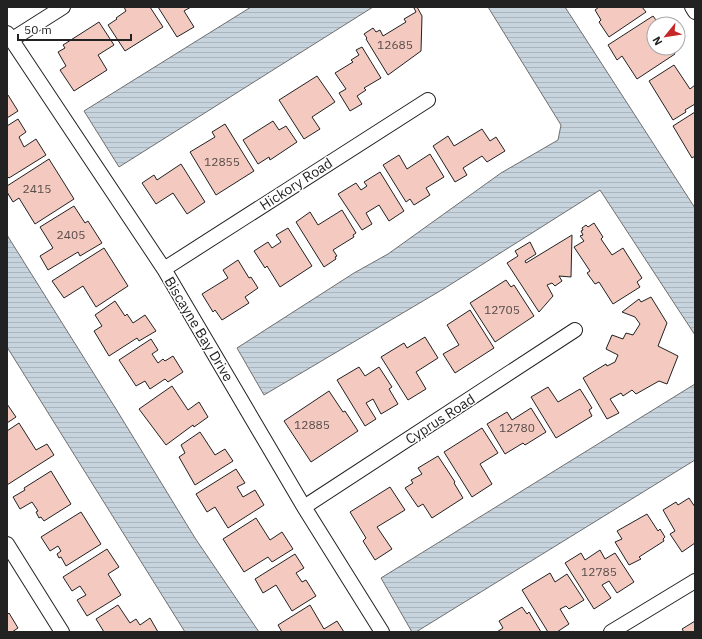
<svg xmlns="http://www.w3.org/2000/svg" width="702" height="639" font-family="'IBM Plex Sans',sans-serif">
<defs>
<pattern id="water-rules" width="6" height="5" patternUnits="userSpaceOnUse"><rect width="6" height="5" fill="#c7d3dd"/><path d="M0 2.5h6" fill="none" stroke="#abb5bd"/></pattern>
</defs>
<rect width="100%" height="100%" fill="#fff"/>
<!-- water -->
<path fill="url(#water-rules)" stroke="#6f6f6f" d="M251,7h122l-254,160 -35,-56z
M488,7h77l130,201v127l-95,-145 -155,98 -181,107 -27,-47 117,-75 34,-19 113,-81 57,-33 3,-15z
M7,235l109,174 79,129 64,94h-74l-178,-285z
M695,384v76l-279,172h-4l-31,-54z"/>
<!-- building -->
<path fill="#f3c9c0" stroke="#222" d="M124,7h26l13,20 -38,24 -17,-26 9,-6 -1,-1 10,-7z
M158,7h33l-7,4 10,16 -17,10z
M417,7l5,9 -1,35 -33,24 -22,-36 1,-1 -3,-4 9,-6 3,4 4,-2 3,6 23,-14 -2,-3 12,-7 -2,-4z
M599,7h43l4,5 -37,25 -10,-15 2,-2 -6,-10z
M653,16l6,8h-5v24h17l4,6 -38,25 -15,-23 -5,4 -9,-15z
M99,22l15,23 -16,10 9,15 -33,21 -14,-21 6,-4 -8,-14 7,-4 -2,-3z
M362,47l19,31 -17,10 2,2 -9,6 5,8 -12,7 -11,-18 7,-4 -11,-16 18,-11 -2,-2 8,-5 -3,-5z
M674,65l16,24 5,-4v19l-10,6 1,2 -13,8 -24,-39z
M317,76l18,26 -23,15 8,12 -16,10 -25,-39z
M8,95l10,16 -11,7v-22z
M695,112v44l-3,2 -19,-32z
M18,119l8,13 -7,5 5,10 12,-8 10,16 -37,23 -2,-2v-50z
M273,121l6,9 7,-4 11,16 -27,18 -1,-3 -11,7 -15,-24z
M225,124l29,47 -38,24 -26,-43 25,-15 -3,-5z
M482,129l8,12 6,-4 9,14 -18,11 -5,-6 -19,12 4,7 -12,7 -22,-36 15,-10 6,10z
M430,154l14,23 -18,11 4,7 -16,10 -4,-6 -4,3 -23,-37 16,-10 8,14z
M49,159l25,40 -39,25 -16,-26 -6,4 -6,-10v-6z
M181,164l24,38 -18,12 -14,-21 -17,11 -14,-21 12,-8 3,5z
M380,172l24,39 -15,10 -10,-16 -13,8 6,11 -10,6 -24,-36 18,-11 5,7 6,-4 -3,-4z
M74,206l11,17 3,-2 14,22 -22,13 -2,-4 -30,18 -8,-14 13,-8 -13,-21z
M342,210l14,23 -3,2 1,2 -21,13 4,6 -2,1 1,2 -12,8 -28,-45 14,-10 8,13z
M594,223l9,14 -2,2 11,16 11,-7 19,30 -5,4 3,5 -27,17 -14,-22 -4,2 -8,-11 3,-2 -16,-24 10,-6 -4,-5 3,-1 -2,-4 2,-1 -1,-2 4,-3 2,2z
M288,228l24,38 -32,21 -13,-21 -2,2 -11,-17 14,-9 4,6 9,-6 -5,-7z
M572,235l-1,42 -12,-1 3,5 -7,5 -3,-3 -5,2 6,11 -14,16 -32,-49 11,-7 -3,-5 15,-9 6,12 -11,7 1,2z
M104,248l24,38 -32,21 -13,-21 -19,12 -12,-17z
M238,260l11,18 2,-1 7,11 -13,9 4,6 -27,17 -7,-10 -2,2 -11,-18 26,-16 -5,-8z
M506,280l5,7 3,-2 20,31 -39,26 -25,-39z
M651,297l16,26 -9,23 20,10 -11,28 -8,-3 -23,13 -4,-4 -9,6 -2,-3 -11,6 9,14 -12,6 -24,-41 23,-14 1,2 8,-4 3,-7 -12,-6 6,-14 11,4 3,-6 7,2 7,-11 -5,-7 -13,-5 17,-13 2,3z
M115,301l10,15 2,-2 6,9 12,-8 11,16 -17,10 -2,-3 -28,18 -15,-25 8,-5 -7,-11z
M470,310l24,38 -39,25 -12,-19 16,-9 -12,-20z
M425,337l13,21 -22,14 10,17 -18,11 -27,-43 23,-14 3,5z
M151,339l7,11 -6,4 6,9 5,-4 2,2 8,-5 10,16 -15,10 -3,-3 -15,10 -5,-8 -9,5 -17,-26z
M359,367l6,9 14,-9 13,20 -3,2 9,15 -17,10 -8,-15 -7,4 10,16 -11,7 -28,-46z
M172,386l16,24 11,-8 9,15 -14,10 -1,-2 -27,20 -27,-36z
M548,387l10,15 22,-13 12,19 -3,2 3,6 -36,22 -25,-41z
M329,391l14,21 2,-1 13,20 -47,31 -27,-41z
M7,404l9,13 -9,6z
M531,408l15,24 -21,13 -2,-2 -18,11 -18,-30 20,-12 5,8z
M19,423l17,27 11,-6 7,11 -47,30v-54z
M482,428l16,25 -18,11 12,20 -20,13 -28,-45z
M200,432l15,23 10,-6 8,12 -38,24 -16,-28 6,-4 -4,-8z
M438,456l17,26 -1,1 9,15 -31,20 -9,-14 -5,3 -13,-19 8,-5 -2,-3 11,-6 -4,-6z
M236,469l9,14 -8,4 6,10 12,-7 9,15 -36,23 -13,-21 -8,5 -11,-18z
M51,471l20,33 -27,17 -3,-4 -2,1 -3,-6 2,-1 -6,-9 -12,7 -7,-12 12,-7 -1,-2z
M390,487l15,23 -28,17 15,22 -17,11 -12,-19 3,-3 -16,-26z
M689,498l6,9v36l-13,9 -12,-18 5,-3 -12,-21 13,-8 2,3z
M81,512l20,32 -35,22 -5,-9 -2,1 -2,-4 4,-3 -3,-5 -8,5 -9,-14z
M647,514l11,17 2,-2 5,8 -2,2 1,2 -25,16 2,2 -12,6 -14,-23 7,-3 -5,-8z
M256,518l14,22 12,-8 11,17 -21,13 -4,-5 -24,15 -21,-33z
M107,549l12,18 -11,7 13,21 -34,21 -10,-16 9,-5 -6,-9 -8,5 -9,-14z
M600,550l5,9 10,-6 19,29 -17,11 -8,-12 -7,4 9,13 -17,11 -29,-46 16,-10 4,7z
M295,554l9,14 -8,5 6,9 4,-2 10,16 -24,15 -16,-26 -13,8 -8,-14z
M550,573l5,9 12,-8 17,26 -15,9 -3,-3 -6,3 9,15 -12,8h-9l-26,-42z
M118,605l12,18 6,-4 4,6 10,-7 8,14h-54l-8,-13z
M310,605l14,24 13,-8 7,11h-62l-4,-7z
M522,607l5,7 2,-2 12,20h-44l6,-4 -4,-7z
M9,613l9,15 -6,4h-5v-17z
M695,621v11h-11l-2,-3z"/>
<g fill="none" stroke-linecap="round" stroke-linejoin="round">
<!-- minor casing -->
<g stroke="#222" stroke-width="16">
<path id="minor" d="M692,7l3,5
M7,33l157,236 140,238 78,125
M11,40l52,-33
M164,269l264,-169
M304,507l271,-177
M7,544l55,88
M611,632l84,-51"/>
</g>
<!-- minor -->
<use href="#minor" stroke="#fff" stroke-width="14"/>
</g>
<g text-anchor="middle" stroke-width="3" stroke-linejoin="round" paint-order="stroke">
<!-- number labels -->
<g font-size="12" fill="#564c4a">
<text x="395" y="49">12685</text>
<text x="222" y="166">12855</text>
<text x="37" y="193">2415</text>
<text x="71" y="239">2405</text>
<text x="502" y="314">12705</text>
<text x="312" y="429">12885</text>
<text x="517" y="432">12780</text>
<text x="599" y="576">12785</text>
</g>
<!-- street labels -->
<g font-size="14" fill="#222" stroke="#fff">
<text transform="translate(296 184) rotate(-33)" y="5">Hickory Road</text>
<text transform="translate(199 329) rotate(59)" y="5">Biscayne Bay Drive</text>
<text transform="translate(440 419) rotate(-33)" y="5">Cyprus Road</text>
</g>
</g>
<!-- border -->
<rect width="702" height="639" fill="none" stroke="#222222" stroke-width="16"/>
<!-- north arrow -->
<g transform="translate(666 36) rotate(240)"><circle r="19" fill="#ffffff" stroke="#a7a7a7"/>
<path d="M0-3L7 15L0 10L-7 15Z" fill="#c62828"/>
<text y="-6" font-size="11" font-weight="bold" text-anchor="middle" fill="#222222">N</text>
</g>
<!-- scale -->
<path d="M18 34v6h113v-6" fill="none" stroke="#222222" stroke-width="2"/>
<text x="24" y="34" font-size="12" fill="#222222" stroke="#ffffff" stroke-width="3" paint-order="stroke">50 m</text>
</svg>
